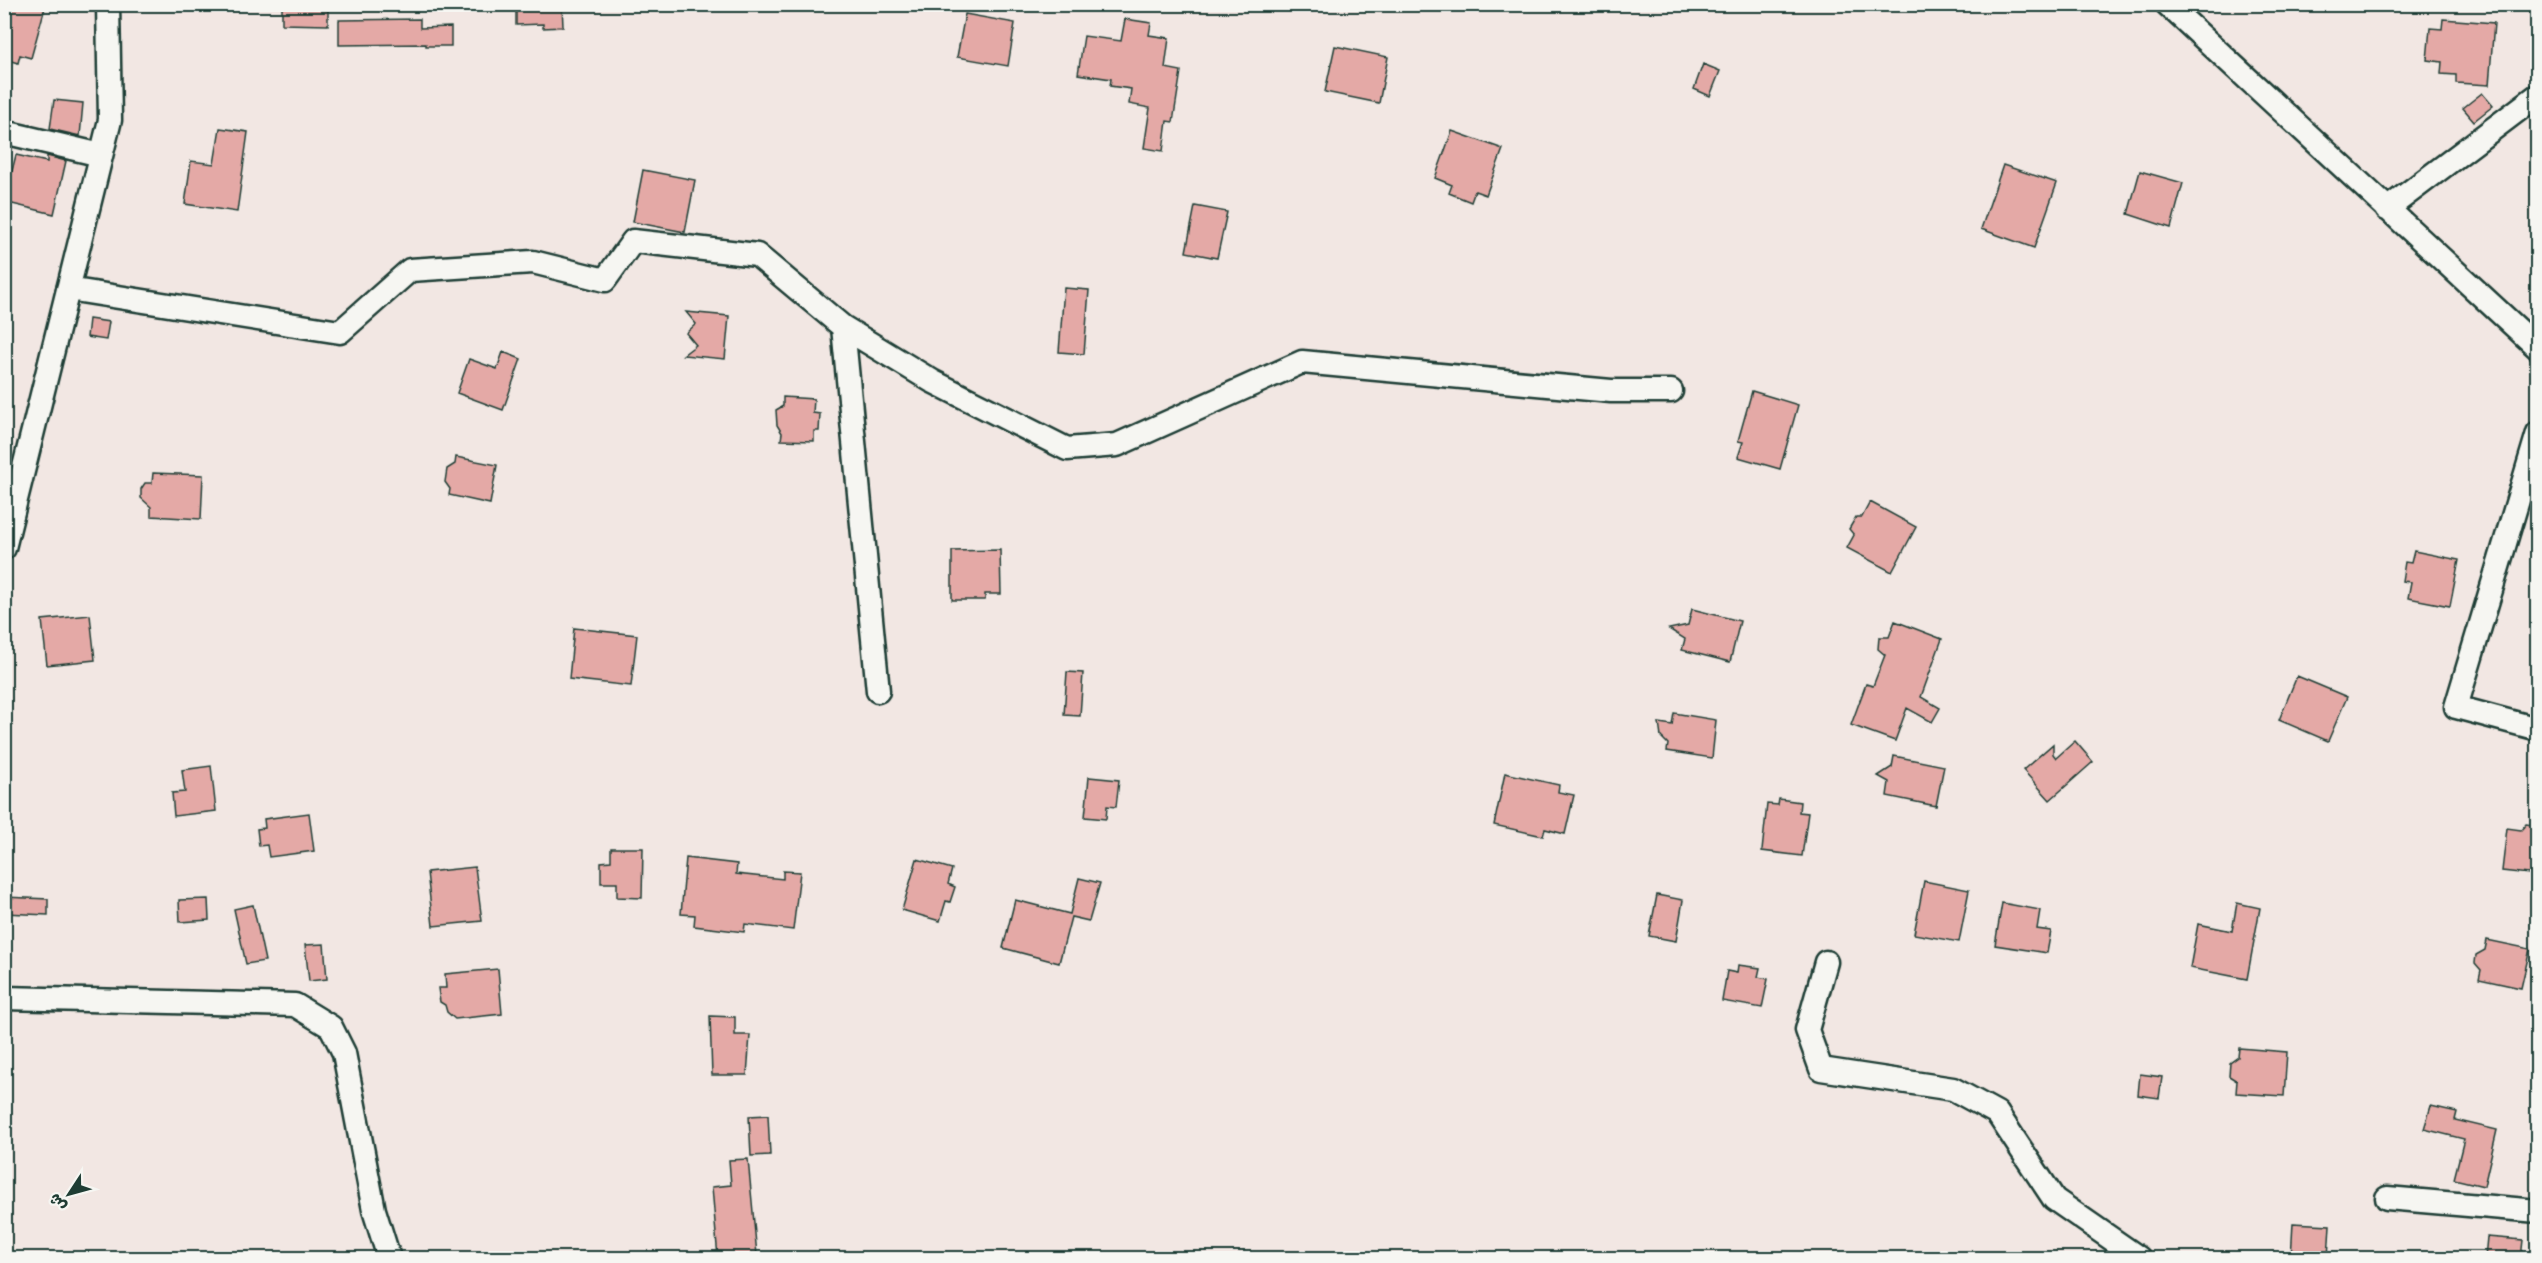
<svg xmlns="http://www.w3.org/2000/svg" width="2542" height="1263" font-family="'Indie Flower','Playpen Sans Arabic',sans-serif">
<rect width="100%" height="100%" fill="#f2e7e3"/>
<filter id="ink" filterUnits="userSpaceOnUse"><feTurbulence type="fractalNoise" baseFrequency=".0167" numOctaves="2"/><feDisplacementMap in="SourceGraphic" scale="12" xChannelSelector="R" yChannelSelector="G"/><feConvolveMatrix kernelMatrix="1 2 1 2 8 2 1 2 1" color-interpolation-filters="sRGB"/></filter>
<g filter="url(#ink)">
<!-- building -->
<path fill="#e4a9a6" stroke="#1f3d34" stroke-width="1.5" d="M4,4h42l-15,54 -11,-3 -2,8 -14,-4z
M282,4h46v21l-46,-1z
M516,4h46l1,23 -20,1v-4l-27,1z
M965,14l50,9 -7,43 -51,-9z
M420,19v9l31,-1v19h-25v-2l-87,1v-25z
M1125,19l26,4 -2,12 20,3 -4,30 16,3 -8,51 -6,-1 -4,30 -19,-3 6,-40 -21,-4 2,-15 -21,-3 1,-7 -33,-5 6,-38 37,5z
M2443,19l51,4 -5,62 -33,-2v-8l-15,-1 1,-12 -15,-2 3,-32 12,1z
M1335,46l53,11 -9,46 -54,-11z
M1703,64l17,7 -10,25 -16,-7z
M2482,93l11,13 -19,15 -11,-13z
M54,100l29,3 -3,33 -30,-7z
M220,128l28,4 -11,80 -52,-8 6,-43 23,3z
M1452,131l51,18 -17,46 -11,-4 -4,11 -22,-9 3,-8 -17,-7z
M16,155l31,7v-6l19,5 -12,53 -50,-12z
M2003,165l54,18 -23,65 -53,-19z
M643,170l52,10 -10,52 -52,-10z
M2140,171l43,12 -12,45 -43,-14z
M1195,206l32,6 -10,46 -31,-6z
M1064,288l25,2 -5,64 -25,-2z
M686,312l43,4 -4,43 -42,-4 13,-10 -10,-12 10,-9z
M89,319l20,3 -3,18 -19,-3z
M503,352l18,7 -18,51 -46,-17 12,-34 28,10z
M1752,391l46,14 -18,64 -42,-12 5,-15 -5,-1z
M783,397l31,2 -1,14 7,1 -1,17h-5v10l-33,-1 1,-7 -5,-8 -1,-15 7,-4z
M456,457l41,8 -7,39 -41,-9 1,-6 -5,-7 2,-13 8,-5z
M153,473l50,2 -2,44 -50,-3v-9l-10,-9v-9l4,-6h7z
M1870,502l46,25 -24,45 -45,-24 7,-13 -5,-6 7,-12h6z
M1000,550l1,44h-16v6h-33v-49z
M2414,551l45,9 -9,46 -42,-8 3,-16 -9,-1 3,-19 6,1z
M1692,609l48,12 -10,41 -48,-12 3,-11 -16,-10 19,-4z
M90,615l5,45 -48,5 -5,-45z
M1895,621l47,18 -21,58 19,11 -8,14 -25,-14 -12,33 -44,-16 15,-41 7,2 12,-31 -7,-6 1,-12h10z
M574,628l63,7 -6,51 -62,-7z
M1067,672l16,1 -3,43 -16,-1z
M2297,676l50,21 -19,44 -49,-21z
M1674,713l42,7 -4,38 -45,-7 1,-7 -7,-7 -2,-14 13,2z
M2075,741l18,21 -43,38 -27,-30 30,-26v10l3,4z
M1894,756l50,10 -8,40 -49,-10 2,-14 -11,-6 14,-9z
M211,766l5,45 -42,5 -2,-23 13,-1 -3,-22z
M1505,773l54,12 -1,7 16,3 -9,39 -20,-5 -2,7 -49,-11z
M1089,777l30,3 -3,27 -9,-1 -1,13 -21,-2z
M1779,799l21,3 -1,10 9,1 -6,43 -40,-5 5,-47 11,1z
M309,813l5,38 -45,6 -2,-12 -8,1 -2,-17 8,-1 -1,-9z
M2526,824l12,2v49l-36,-4 5,-43 14,2z
M611,848h32l-1,50 -25,-1v-14h-16v-21l10,-1z
M686,858l51,6 -1,10 47,5v-8l17,1 -7,58 -48,-6 -1,8 -50,-6 1,-11 -14,-1z
M917,859l35,10 -4,15 7,3 -5,15 -4,-1 -6,20 -38,-11z
M475,867l7,54 -49,5 -6,-54z
M1079,878l21,5 -11,38 -18,-4 -12,46 -56,-15 12,-48 55,14z
M1924,881l45,9 -10,52 -45,-8z
M1657,895l26,5 -7,41 -27,-5z
M4,897l44,2v16l-44,-2z
M208,899l1,21 -29,2 -1,-22z
M2002,903l38,7 -3,19 14,2 -4,22 -52,-8z
M2237,903l23,5 -13,71 -57,-11 8,-44 34,7z
M253,905l12,56 -19,3 -12,-55z
M2487,940l43,9 -9,39 -42,-9 2,-9 -6,-7 1,-8 9,-5z
M324,944l3,35 -18,2 -4,-36z
M1738,965l22,3 -2,9 10,2 -6,29 -40,-7 5,-30 10,2z
M498,969l4,45 -47,5 -8,-7 -2,-7 -5,-3 -2,-14h8l-1,-14z
M710,1016l25,1v18h15l-3,40h-35z
M2239,1048l48,4 -3,44 -48,-3 1,-12 -8,-5 1,-13 8,-6z
M2140,1074l22,3 -3,21 -21,-3z
M2431,1106l26,6 -2,8 42,10 -13,56 -30,-7 10,-40 -40,-10z
M768,1115l2,40 -19,1 -2,-40z
M748,1159l9,96 -39,3 -6,-71 19,-2 -2,-25z
M2293,1223l37,2 -2,33h-37z
M2487,1237l36,3 -2,18h-36z"/>
<g fill="none" stroke-linecap="round" stroke-linejoin="round">
<!-- minor casing -->
<g stroke="#1f3d34" stroke-width="27">
<path id="minor" d="M2167,4l371,344
M4,132l97,23
M2387,209l151,-114
M68,289l272,43 70,-62 123,-8 72,18 28,-39 124,14 86,72 35,364
M843,327l89,54 135,68 50,-4 185,-83 309,29h60
M2538,433l-82,274 82,22
M4,548l106,-428 -2,-116
M1826,962l-19,68 14,39 132,20 44,24 57,86 85,59
M4,998l291,7 36,22 13,26 30,157 15,48
M2387,1198l151,13"/>
</g>
<!-- minor -->
<use href="#minor" stroke="#f6f6f2" stroke-width="22"/>
</g>
</g>
<!-- margin -->
<rect width="2542" height="1263" fill="none" stroke="#f6f6f2" stroke-width="24"/>
<rect x="12" y="12" width="2518" height="1239" fill="none" stroke="#1f3d34" stroke-width="2" filter="url(#ink)"/>
<!-- north arrow -->
<g transform="translate(69 1194) rotate(234)" stroke="#f6f6f2" stroke-width="4.5" paint-order="stroke">
<path d="M0-4.5L10 22L0 15L-10 22Z" fill="#1f3d34"/>
<text y="-9" font-size="16" font-weight="bold" text-anchor="middle" fill="#1f3d34">ش</text>
</g>
</svg>
